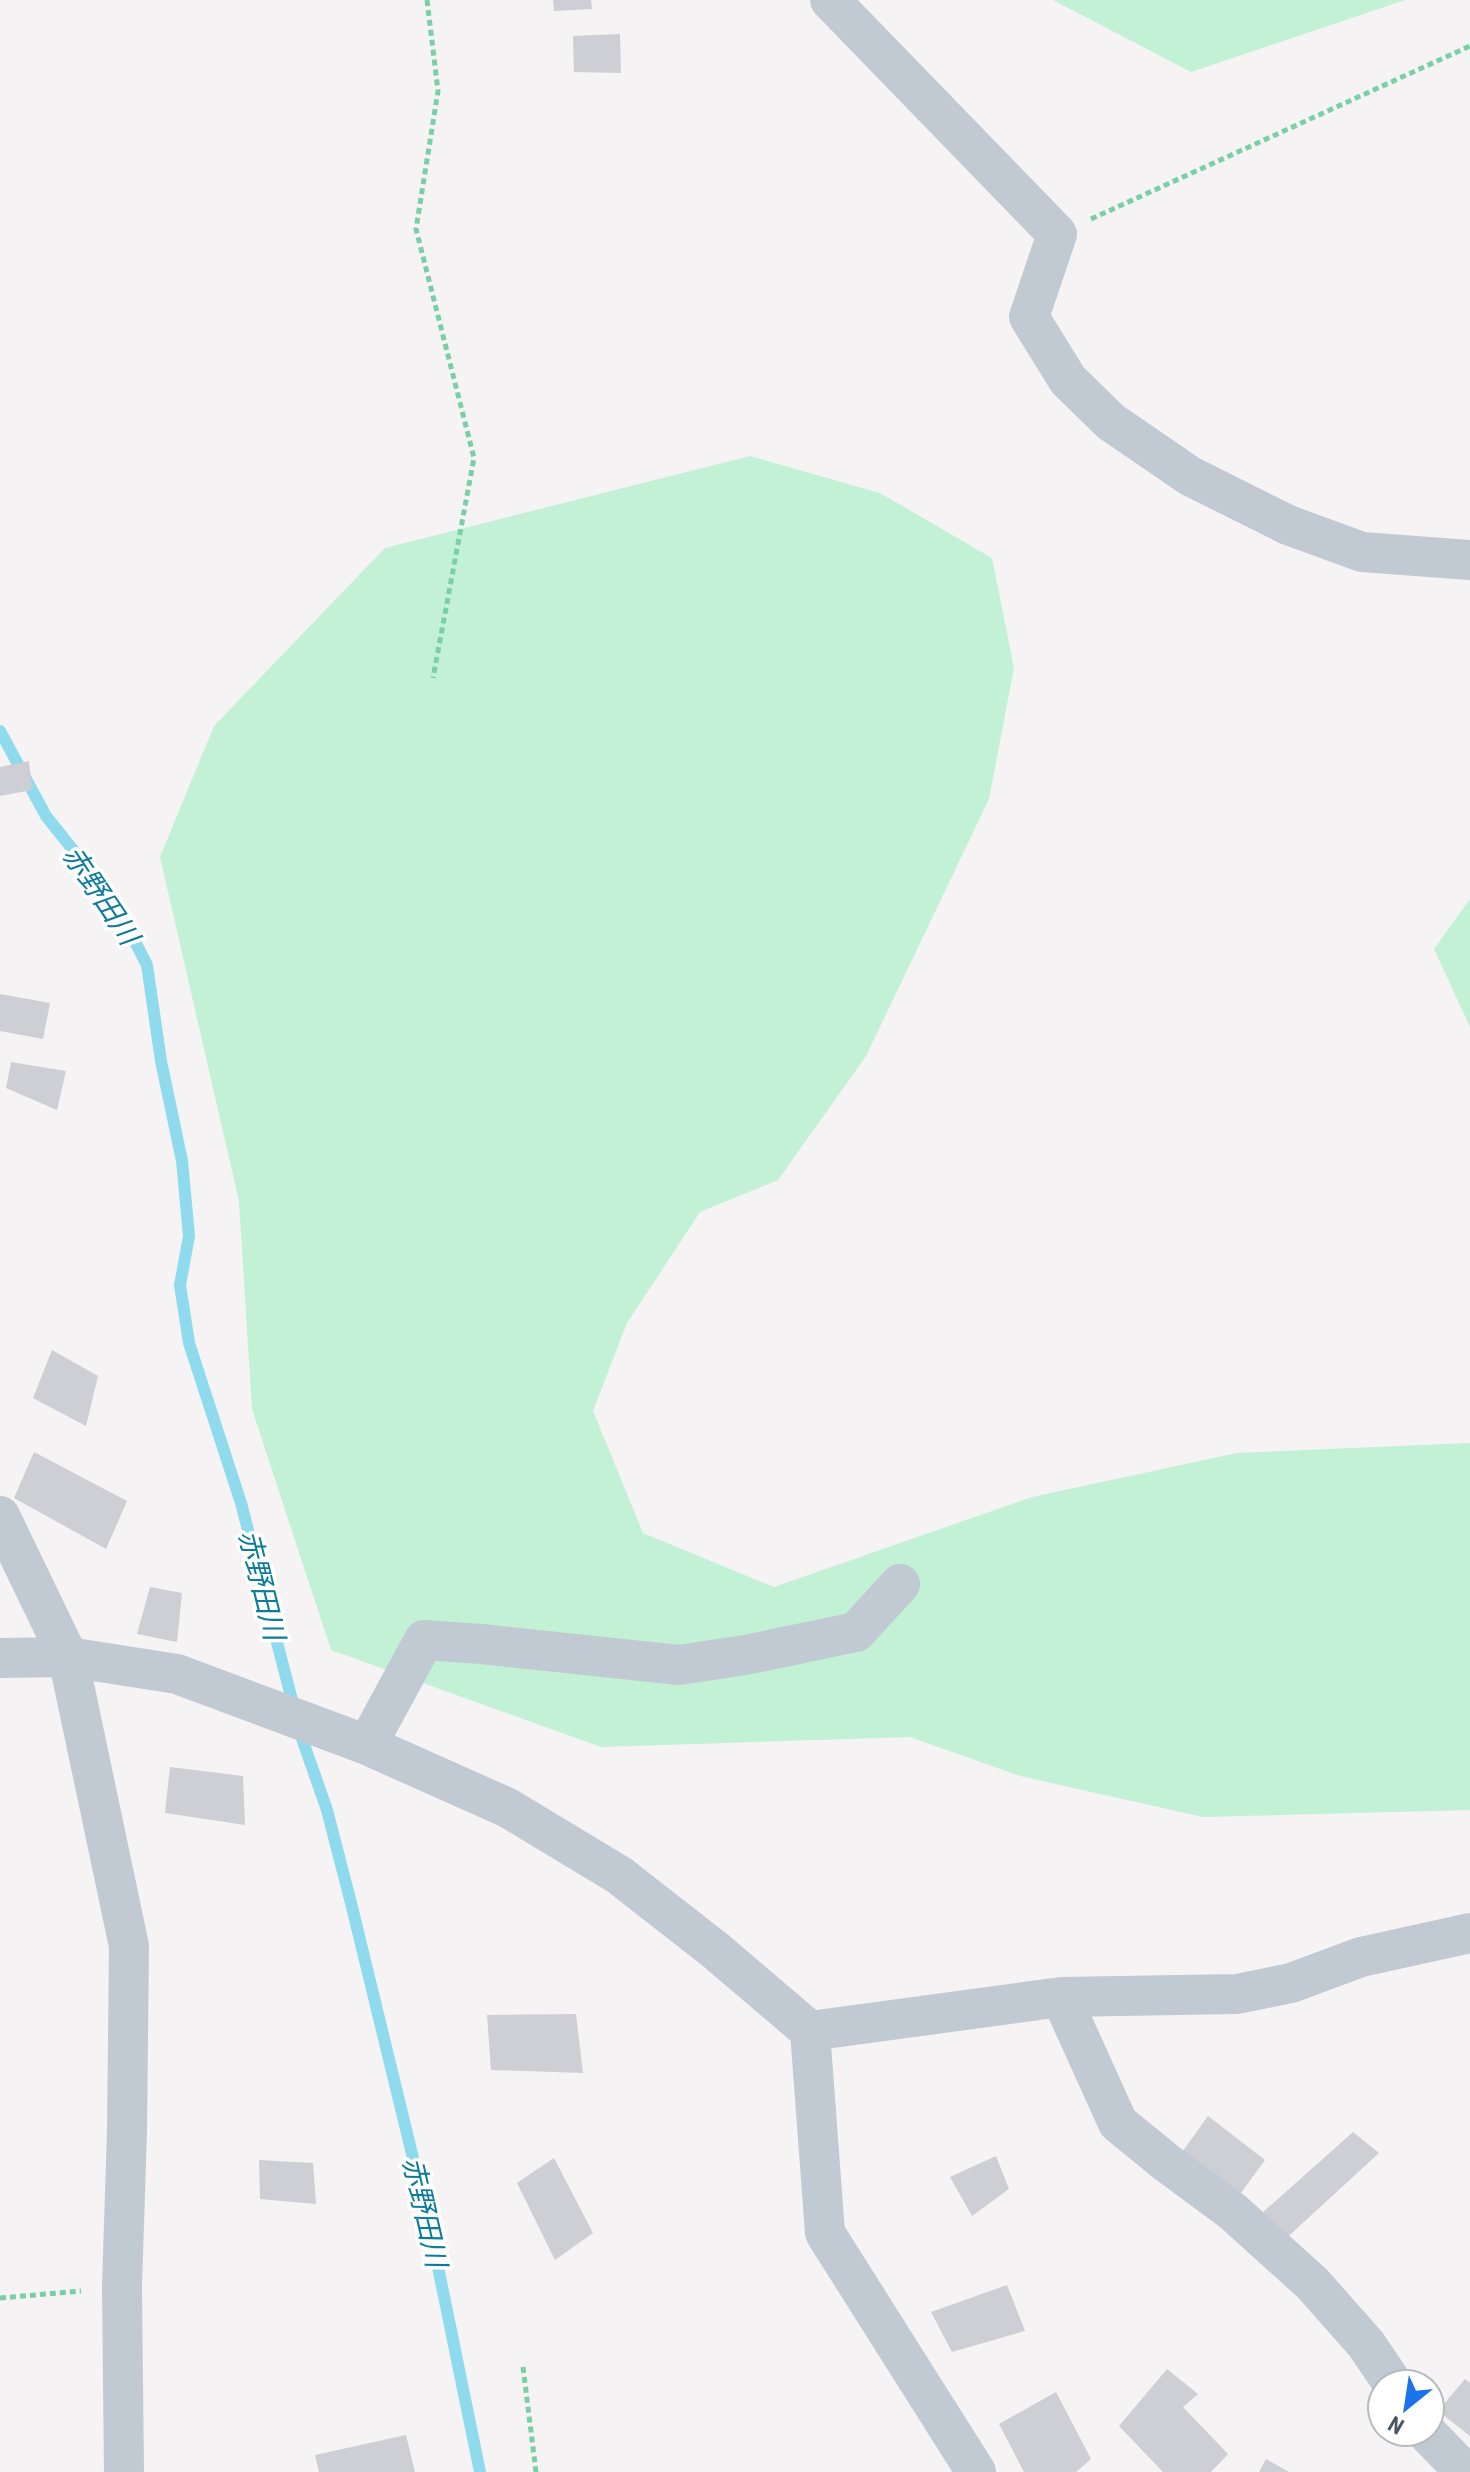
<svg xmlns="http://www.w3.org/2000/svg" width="1470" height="2472" font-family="'Roboto Condensed','Noto Sans JP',sans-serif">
<rect width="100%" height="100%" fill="#f5f3f3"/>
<!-- green -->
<path fill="#c3f1d5" d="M1053,0h352l-214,72z
M750,456l130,37 112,65 22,110 -25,131 -123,257 -88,124 -78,32 -73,111 -34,88 50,122 131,54 258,-90 205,-44 233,-10v367l-267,7 -183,-41 -110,-39 -309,10 -270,-97 -79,-241 -13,-208 -79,-344 54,-131 171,-178z
M1470,899v128l-36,-78z"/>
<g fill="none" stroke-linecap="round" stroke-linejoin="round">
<!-- stream -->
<path stroke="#90daee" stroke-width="12" d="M0,731l46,85 44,55 39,59 18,35 14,96 21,100 7,75 -9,49 9,58 52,160 53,205
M299,1730l28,80 25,97 78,321 50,244"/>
</g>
<!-- building -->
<path fill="#cdcfd5" d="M553,0h38l1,9 -38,2z
M620,34l1,39 -47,-1 -1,-36z
M29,761l3,29 -32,6v-29z
M0,994l50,9 -7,36 -43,-8z
M11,1062l55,9 -9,39 -51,-22z
M52,1350l46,26 -12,50 -53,-28z
M34,1452l93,49 -21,48 -92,-51z
M150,1587l32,6 -5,49 -40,-8z
M170,1767l73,9 2,49 -80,-12z
M576,2014l7,59 -92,-3 -4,-55z
M1208,2116l57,44 -27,37 -58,-42z
M1353,2132l26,21 -99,91 -18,-31z
M996,2156l13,33 -37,27 -22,-39z
M554,2158l39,75 -38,27 -38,-77z
M259,2160l54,3 3,41 -56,-5z
M1007,2285l18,46 -73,21 -21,-40z
M1167,2369l31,25 -15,13 45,47 -17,18h-48l-44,-46z
M1465,2379l5,4v53l-32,-25z
M1056,2392l35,67 -15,13h-52l-25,-48z
M406,2435l9,37h-96l-4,-17z
M1266,2459l23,13h-30z"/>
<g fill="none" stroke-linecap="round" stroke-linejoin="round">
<!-- path -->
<path stroke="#7ad0a6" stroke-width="5" stroke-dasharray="6 4" stroke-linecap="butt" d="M427,0l11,91 -22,138 58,229 -41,220
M1091,219l379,-173
M0,2298l81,-7
M523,2367l13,105"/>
<!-- minor -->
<path stroke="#c1cad2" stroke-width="40" d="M830,0l227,234 -28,83 39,63 43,42 79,54 98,49 74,27 108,8
M0,1516l68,141 61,289 -2,184 -5,157 2,185
M0,1658l68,-1 109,17 190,71 141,63 111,67 96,75 95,81 15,202 151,239
M367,1745l57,-105 57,4 198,21 66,-10 111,-23 44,-48
M1061,1997l57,126 49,40 65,48 80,72 54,61 27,40
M810,2031l251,-34 176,-3 54,-11 70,-26 109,-24
M1426,2432l39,40"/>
</g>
<g text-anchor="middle" stroke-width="7" stroke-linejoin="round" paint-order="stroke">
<!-- water labels -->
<g font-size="28" font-style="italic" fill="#0c7c9b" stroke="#fff">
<text transform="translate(101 895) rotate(56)" y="10">赤野田川</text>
<text transform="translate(262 1585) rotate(76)" y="10">赤野田川</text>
<text transform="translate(425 2212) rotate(77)" y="10">赤野田川</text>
</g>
</g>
<!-- north arrow -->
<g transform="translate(1406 2408) rotate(210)"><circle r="38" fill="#ffffff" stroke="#b7bbc0" stroke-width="2"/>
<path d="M0-6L14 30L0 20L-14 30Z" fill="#1a73e8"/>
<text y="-12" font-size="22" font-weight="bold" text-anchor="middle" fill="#4a5661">N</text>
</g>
</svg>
